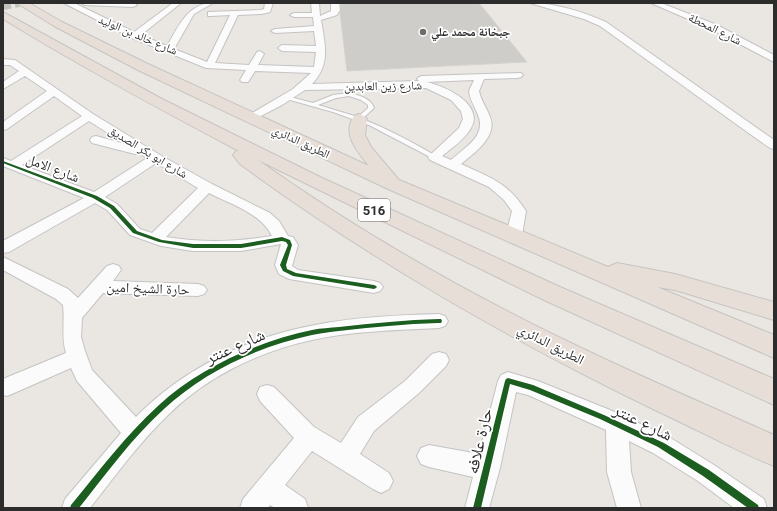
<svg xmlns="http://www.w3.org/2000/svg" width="777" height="511" font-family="Roboto,'Noto Naskh Arabic',sans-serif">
<rect width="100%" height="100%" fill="#eae7e3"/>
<!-- building -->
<path fill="#cfcdca" stroke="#d5d3cf" d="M341,3h138l48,59 -180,9 -7,-58 1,-3z"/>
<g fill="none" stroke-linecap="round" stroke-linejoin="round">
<!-- minor-tunnel -->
<path stroke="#c4c2be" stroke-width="8" stroke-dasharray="8 4" stroke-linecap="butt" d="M3,6l16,-3"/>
<!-- service casing -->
<g stroke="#c4c3c3" stroke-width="2">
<path id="service" d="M349,93c9,2 22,5 25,15l-12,11c26,10 50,23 74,37v2h-4l-63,-33 -36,-13 -50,-14 3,-2 27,7 20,-8zM349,96l12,4 7,5v3l-10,9 -40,-12 18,-7z"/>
</g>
<!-- minor casing -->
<g stroke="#c4c3c3" stroke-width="2">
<path id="minor" d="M64,3h10l60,29 39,-29h8l-40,32 26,11c11,-19 21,-43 46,-43l-19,11 -20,35 33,13 23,-47 -19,1h-3v-4l53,-2 3,-1 1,-6h8l-3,9 -8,2 -24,1 -23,48 34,2 8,-13 3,-1 4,3 -6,11 56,2 2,-15 -34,-1 -4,-3 4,-3 34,1 -2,-15 -39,2 -4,-2 4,-2 39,-3 -1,-9h-19l-4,-2 4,-2h18l-1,-10h8l1,13 11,-5v-8h8l1,7 -3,5 -16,5c4,25 10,44 -9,64l107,-3 -2,-2 2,-2 3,-1 99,-3 2,2 -2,2 -3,1 -34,1 -5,12c2,10 8,17 11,26 8,20 -16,36 -29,47 30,14 46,18 65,47l-4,24 -3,4 -5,1 -5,-1 -3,-4 6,-24 -8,-11 -15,-13 -59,-27 -2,-3 31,-29 4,-9 -2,-8 -10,-11 -25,-12 -121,2 -23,15 -31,16 -6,-3 2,-2 46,-27 18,-16 -56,-2 -7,11h-6l-2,-2 6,-10 -40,-2 -74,-30zM474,80l-5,11c1,9 6,16 9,24 9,21 -14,33 -27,45l-9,-4c10,-8 23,-17 29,-28 14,-24 -28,-43 -45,-46z
M81,3h53l3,2 -4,2 -48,-2z
M530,3c26,0 53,9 76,19l168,118v9l-4,-1 -20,-14 -150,-108 -16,-7z
M651,3h10l56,22 57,30v7l-63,-33z
M3,59l12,1 78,54 67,41 52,29 58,29 9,8 9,15 5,1 5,8 -6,21 6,4 76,11 6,2 3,4 -3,4 -6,2 -85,-14 -10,-5 -4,-9 6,-21 -40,7h-48l-32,-5 -31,-11 -23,-25 -12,-7 -86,49 -6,1v-12l81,-43 -81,-32v-8l8,3 71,-45 -28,-20 -47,33 -4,1v-8l44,-31 -22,-15 -22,13v-7l16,-11 -9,-6h-7zM89,121l36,23 -29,-8 -4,1 -2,3 2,3 43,11 4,-1 8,5 -53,34 -72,-27zM156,163l42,25 -46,45 -12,-4 -23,-25 -12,-7zM209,193c21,11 52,20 63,43 -38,6 -68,7 -106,1z
M3,257l65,32 10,9 29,-32 6,-2 6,2 2,4 -8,11 85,3 6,2 3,4 -3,4 -6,2 -95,-3 -21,25 -1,19 4,14 7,19 44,47c47,-48 112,-80 179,-92 40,-8 83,-10 124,-11l6,2 3,5 -3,5 -6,2c-42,2 -86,3 -127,12 -52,11 -106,37 -144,75 -29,28 -53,61 -78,93h-28l3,-9 56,-66 -44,-52 -6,-13 -57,25 -7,3 -4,-1v-16l63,-26c-5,-16 -1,-32 -3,-48l-7,-6 -53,-29z
M439,352l7,2 3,6 -3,6 -27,27 -45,38 -14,23 29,19 4,8 -4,8 -8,4 -8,-4 -61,-38 -27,34 20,14 3,9h-33l-5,-3 -2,3h-28l3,-9 51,-61 -34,-37 -3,-7 3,-7 7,-2 7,2 40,40 27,16 17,-26 47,-36 27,-27z
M508,372l30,9 72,29 59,27 45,28 50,34 3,9h-33l-36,-27 -45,-28 -24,-12 2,31 10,36h-24l-10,-36 -1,-42 -78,-35 -12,-3 -16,76 -11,40h-24l8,-31 -44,-10 -8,-3 -4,-8 4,-8 8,-3 50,9 19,-73 3,-6z"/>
</g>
<!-- motorway casing -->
<g stroke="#c6c4c2" stroke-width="2">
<path id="motorway" d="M17,3h12l33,19 86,42 221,102c-11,-14 -28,-32 -15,-50l5,-2 5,2 3,3 -2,16 6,12 28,33 209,87 9,-4 58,11 99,28v18l-99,-30 -18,-3 117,48v23l-386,-169 -250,-119 -84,-44z
M3,12l159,87 158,78 240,110 214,92v26l-230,-105 -286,-140c100,71 205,131 315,184 66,32 134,61 201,91v31c-40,-16 -78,-37 -117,-55 -147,-71 -286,-151 -417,-247l-7,-9 3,-4h3c-80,-42 -159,-85 -236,-132z"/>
</g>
<!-- service -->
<use href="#service" fill="#fcfbfb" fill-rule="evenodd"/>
<!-- minor -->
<use href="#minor" fill="#fcfbfb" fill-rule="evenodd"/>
<!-- motorway -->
<use href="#motorway" fill="#e7ded7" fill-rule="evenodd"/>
<!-- cycleway casing -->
<g stroke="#fff" stroke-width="3">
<path id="cycleway" d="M3,161l94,35 17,10 23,25 25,9 31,4h48l41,-7 8,3 2,5 -6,20 1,4 9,4 78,12 2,1 1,1 -1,1 -2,1 -81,-13 -10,-5 -3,-6 8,-20 -2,-3 -4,-1 -41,7h-48l-34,-6 -26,-9 -23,-25 -17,-10 -90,-35z
M439,319h2l1,2 -1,2h-2c-34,1 -67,4 -100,8 -9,1 -18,2 -27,4 -53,11 -108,37 -148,74 -32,29 -58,65 -85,99h-9l1,-3c28,-34 55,-70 88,-100 40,-37 100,-64 153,-75 9,-2 18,-2 27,-3 34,-4 67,-7 100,-8z
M508,378l25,7 71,30 60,28 45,27 49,35 1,3h-11l-45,-32 -45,-29 -58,-28 -70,-29 -20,-6 -29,124h-8l32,-127 1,-2z"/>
</g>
<!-- cycleway -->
<use href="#cycleway" fill="#1b5e20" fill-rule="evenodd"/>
</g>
<!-- markers -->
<circle fill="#6e6d6c" stroke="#fff" stroke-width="1.5" cx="423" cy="32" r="4"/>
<g text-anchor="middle" stroke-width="3.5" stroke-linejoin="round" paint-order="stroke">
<!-- far-street labels -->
<g font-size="12" fill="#2c2c2c" stroke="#fff">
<text transform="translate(715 29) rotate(26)" y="4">شارع المحطة</text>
<text transform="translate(138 35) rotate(23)" y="4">شارع خالد بن الوليد</text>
<text transform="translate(383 86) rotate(-1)" y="4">شارع زين العابدين</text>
<text transform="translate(301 142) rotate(25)" y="4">الطريق الدائري</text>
<text transform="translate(148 152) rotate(31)" y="4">شارع ابو بكر الصديق</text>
</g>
<!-- far-poi labels -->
<g font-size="12" font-weight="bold" fill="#2c2c2c" stroke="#fff" text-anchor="start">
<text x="431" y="36">جبخانة محمد علي</text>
</g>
<!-- shield labels -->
<rect fill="#fff" stroke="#6b6b6b" stroke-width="1" x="358" y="199" width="32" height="22" rx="3"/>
<g font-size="13" font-weight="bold" fill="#2c2c2c">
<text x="374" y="215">516</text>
</g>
<!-- street labels -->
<g font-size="14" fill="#2c2c2c" stroke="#fff">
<text transform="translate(53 168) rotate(21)" y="5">شارع الامل</text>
<text transform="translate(148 288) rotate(2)" y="5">حارة الشيخ امين</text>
<text transform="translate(551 344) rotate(27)" y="5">الطريق الدائري</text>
</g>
<!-- near-street labels -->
<g font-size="17" fill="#2c2c2c" stroke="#fff">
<text transform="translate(235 346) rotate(-24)" y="6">شارع عنتر</text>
<text transform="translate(643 422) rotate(26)" y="6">شارع عنتر</text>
<text transform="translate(479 441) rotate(-77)" y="6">حارة علافه</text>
</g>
</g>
<!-- border -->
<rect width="777" height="511" fill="none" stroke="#2c2c2c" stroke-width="8"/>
</svg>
